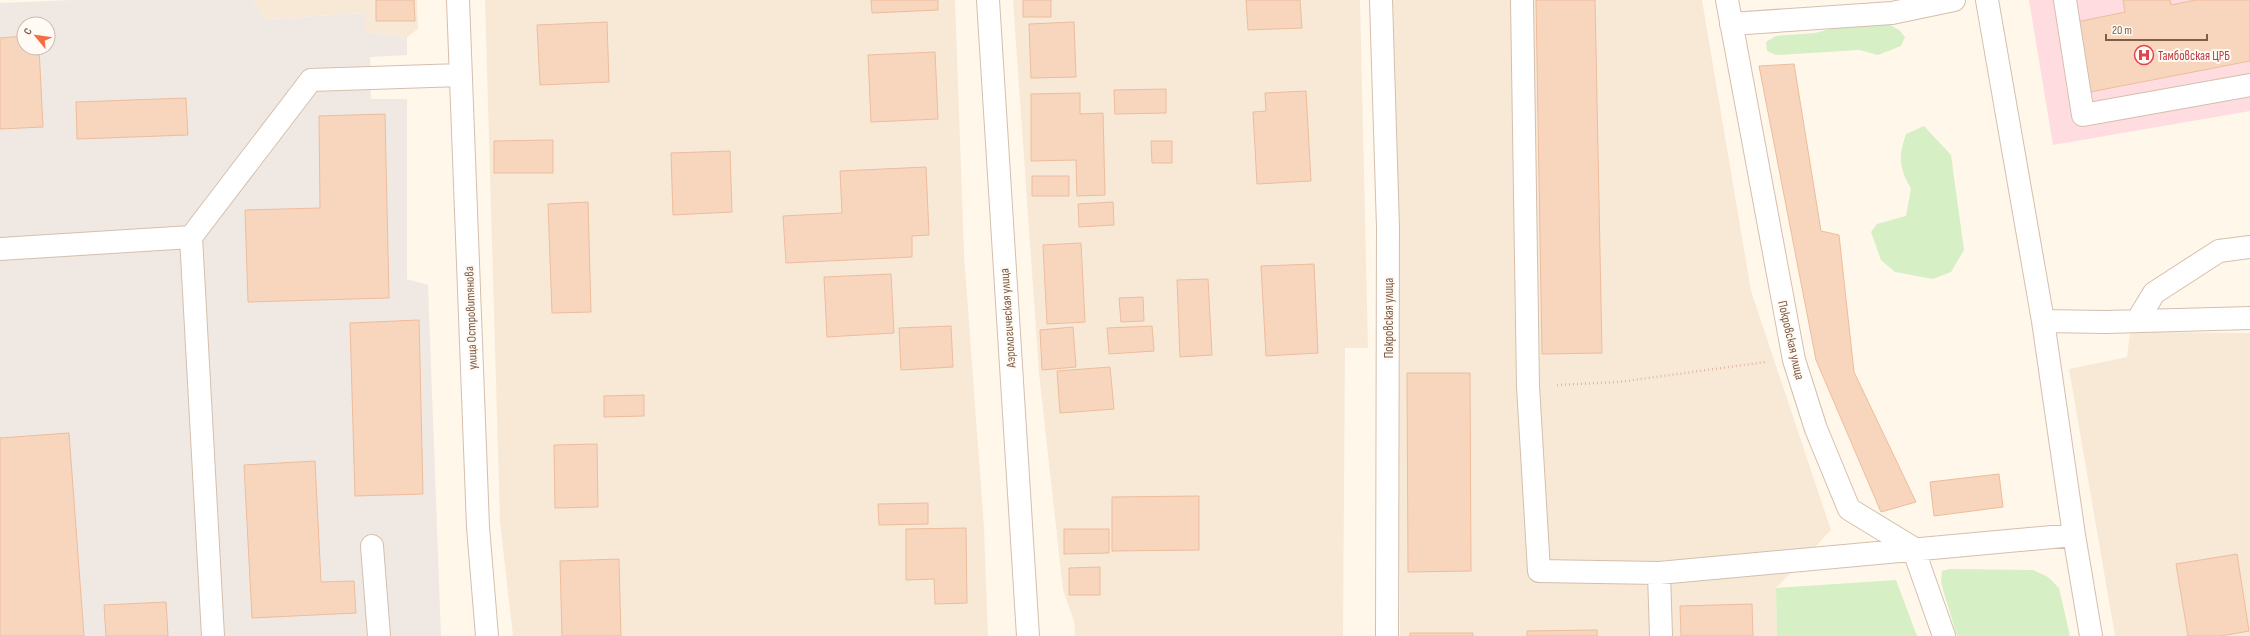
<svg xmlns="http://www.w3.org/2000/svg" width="2250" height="636" font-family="'Sofia Sans Condensed',sans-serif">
<rect width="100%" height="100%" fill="#fff7ea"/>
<!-- residential -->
<path fill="#f8e9d7" d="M252,0h165l1,29 -11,8 -41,-5 -2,-19 -98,6z
M485,0h470l9,254 20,274 4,108h-475l-13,-114z
M1013,0h347l8,348h-23l-2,288h-268l-1,-15 -11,-31 -24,-217z
M1393,0h309l49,291 80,239 -55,58 1,48h-377z
M2130,332l120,1v303h-135l-46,-267 58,-12z"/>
<!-- industrial -->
<path fill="#f0e9e3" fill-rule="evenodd" d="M72,0h180l14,19 99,-6 1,19 41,5v18l-37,2 1,42h36v180l21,6 13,351h-441v-633zM24,24h24v24h-24z"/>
<!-- medical -->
<path fill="#fedce0" d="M2029,0h221v111l-197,34z"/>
<!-- green -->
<path fill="#d6efc5" d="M1882,20l17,10 6,7 -4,9 -23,9 -19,-5 -83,5 -9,-4 -1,-9 10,-6 39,-3 38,-10z
M1924,126l27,29 13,95 -13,22 -18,7 -38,-7 -14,-12 -10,-28 6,-8 29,-8 5,-27c-12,-22 -13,-31 -5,-55z
M1949,569l84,1 15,7 11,11 11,48h-113l-16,-53 1,-12z
M1896,580l21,56h-140l-1,-48z"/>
<!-- building -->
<path fill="#f8d6be" stroke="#edbc9c" d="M376,0h38l1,21h-39z
M871,0h67v10l-66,3z
M1023,0h28v17h-28z
M1246,0h54l2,28 -54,2z
M1536,0h59l7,353 -60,1z
M2123,0h47l1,5 24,-5h55v61l-165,32 -13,-70 53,-11z
M607,22l2,60 -69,3 -3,-60z
M1074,22l2,55 -45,1 -2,-54z
M24,36v12h15l4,79 -43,2v-91z
M935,52l3,67 -67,3 -3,-67z
M1794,64l27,167 18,4 15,137 62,130 -35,10 -65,-152 -57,-294z
M1166,89v24l-51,1 -1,-24z
M1306,91l5,90 -54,3 -4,-72 13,-1 -1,-18z
M1080,93v21l23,-1 2,82 -28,1 -1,-36 -45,1v-67z
M186,98l2,37 -111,4 -1,-37z
M385,114l4,184 -141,4 -3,-92 75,-2 -1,-92z
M553,140v33h-59v-32z
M1151,141h21v22h-20z
M730,151l2,61 -59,3 -2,-62z
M926,167l3,68 -17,1v21l-126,6 -3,-47 59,-3 -2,-42z
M1032,176h37v20h-37z
M588,202l3,110 -39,1 -4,-109z
M1113,202l1,23 -35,2 -1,-23z
M1081,243l4,79 -38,2 -4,-79z
M1314,264l4,89 -52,3 -5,-90z
M891,274l3,59 -67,4 -3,-60z
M1208,279l4,76 -32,2 -3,-77z
M1143,297l1,24 -23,1 -2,-24z
M419,320l4,174 -68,2 -5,-173z
M951,326l2,41 -52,3 -2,-42z
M1152,326l2,25 -45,3 -2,-26z
M1073,327l3,40 -34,3 -2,-40z
M1110,367l4,42 -54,4 -3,-42z
M1407,373h63l1,198 -63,1z
M644,395v21l-40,1v-21z
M69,433l15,203h-84v-198z
M597,444l1,63 -43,1 -1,-63z
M315,461l6,121 33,-1 2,32 -104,5 -8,-153z
M1999,474l4,33 -69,9 -4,-34z
M1199,496v54l-87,1v-54z
M928,503v21l-49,1 -1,-21z
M966,528l1,75 -32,1 -1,-25 -28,1v-51z
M1064,529h45v24l-45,1z
M2237,554l12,77 -28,5h-33l-12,-72z
M619,559l2,77h-59l-2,-75z
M1100,567v28h-31v-27z
M166,602l2,34h-62l-2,-31z
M1752,604l1,32h-72l-1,-30z
M1597,630v6h-70v-5z
M1410,633h63v3h-63z"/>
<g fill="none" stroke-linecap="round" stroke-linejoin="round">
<!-- minor casing -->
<g stroke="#d4bfad" stroke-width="24">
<path id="minor" d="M458,0l20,527 9,109
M988,0l40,636
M1381,0l7,228 -1,408
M1522,0l6,386 11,185 120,2 415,-38 17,101
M1727,0l67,360 22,69 33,80 64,39 31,88
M1987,0l56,321 31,214
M2065,0l18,115 167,-30
M1731,24l161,-11 62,-13
M0,249l191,-12
M2043,321l63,1 144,-4
M2137,321l17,-28 65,-42 31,-4
M372,546l7,90
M1659,573l2,63
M213,636l-22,-399 120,-157 150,-5"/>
</g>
<!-- path -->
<path stroke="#deb9a0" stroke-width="2.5" stroke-dasharray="1 3" stroke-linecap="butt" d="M1557,385l62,-3 147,-20"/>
<!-- minor -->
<use href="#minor" stroke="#fff" stroke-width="22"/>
</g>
<!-- icons -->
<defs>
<g id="hospital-ring" transform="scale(1)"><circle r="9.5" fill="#fffaf3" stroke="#e0444e" stroke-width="1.5"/><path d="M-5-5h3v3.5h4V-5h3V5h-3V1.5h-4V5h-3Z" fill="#e0444e"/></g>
</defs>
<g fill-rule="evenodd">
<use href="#hospital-ring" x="2144" y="55"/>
</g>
<g text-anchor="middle" stroke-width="4" stroke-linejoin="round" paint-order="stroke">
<!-- health labels -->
<g font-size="13" fill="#be3a42" stroke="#fffaf3" text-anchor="start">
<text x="2158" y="60">Тамбовская ЦРБ</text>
</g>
<!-- street labels -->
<g font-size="13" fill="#7e5d49" stroke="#fffaf3">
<text transform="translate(470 318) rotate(-92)" y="5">улица Островитянова</text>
<text transform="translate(1007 318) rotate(-94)" y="5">Аэрологическая улица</text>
<text transform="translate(1388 318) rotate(-90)" y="5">Покровская улица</text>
<text transform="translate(1792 340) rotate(77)" y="5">Покровская улица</text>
</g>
</g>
<!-- north arrow -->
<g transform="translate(36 36) rotate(299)"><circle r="19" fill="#fffaf3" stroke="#cbbbaf"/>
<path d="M0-3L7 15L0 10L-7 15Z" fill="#f66d42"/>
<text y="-6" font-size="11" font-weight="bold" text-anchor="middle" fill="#7e5d49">С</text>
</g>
<!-- scale -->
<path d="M2106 34v6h101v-6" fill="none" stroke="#7e5d49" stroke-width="2"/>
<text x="2112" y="34" font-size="12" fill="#7e5d49" stroke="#fffaf3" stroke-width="3" paint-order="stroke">20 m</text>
</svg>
